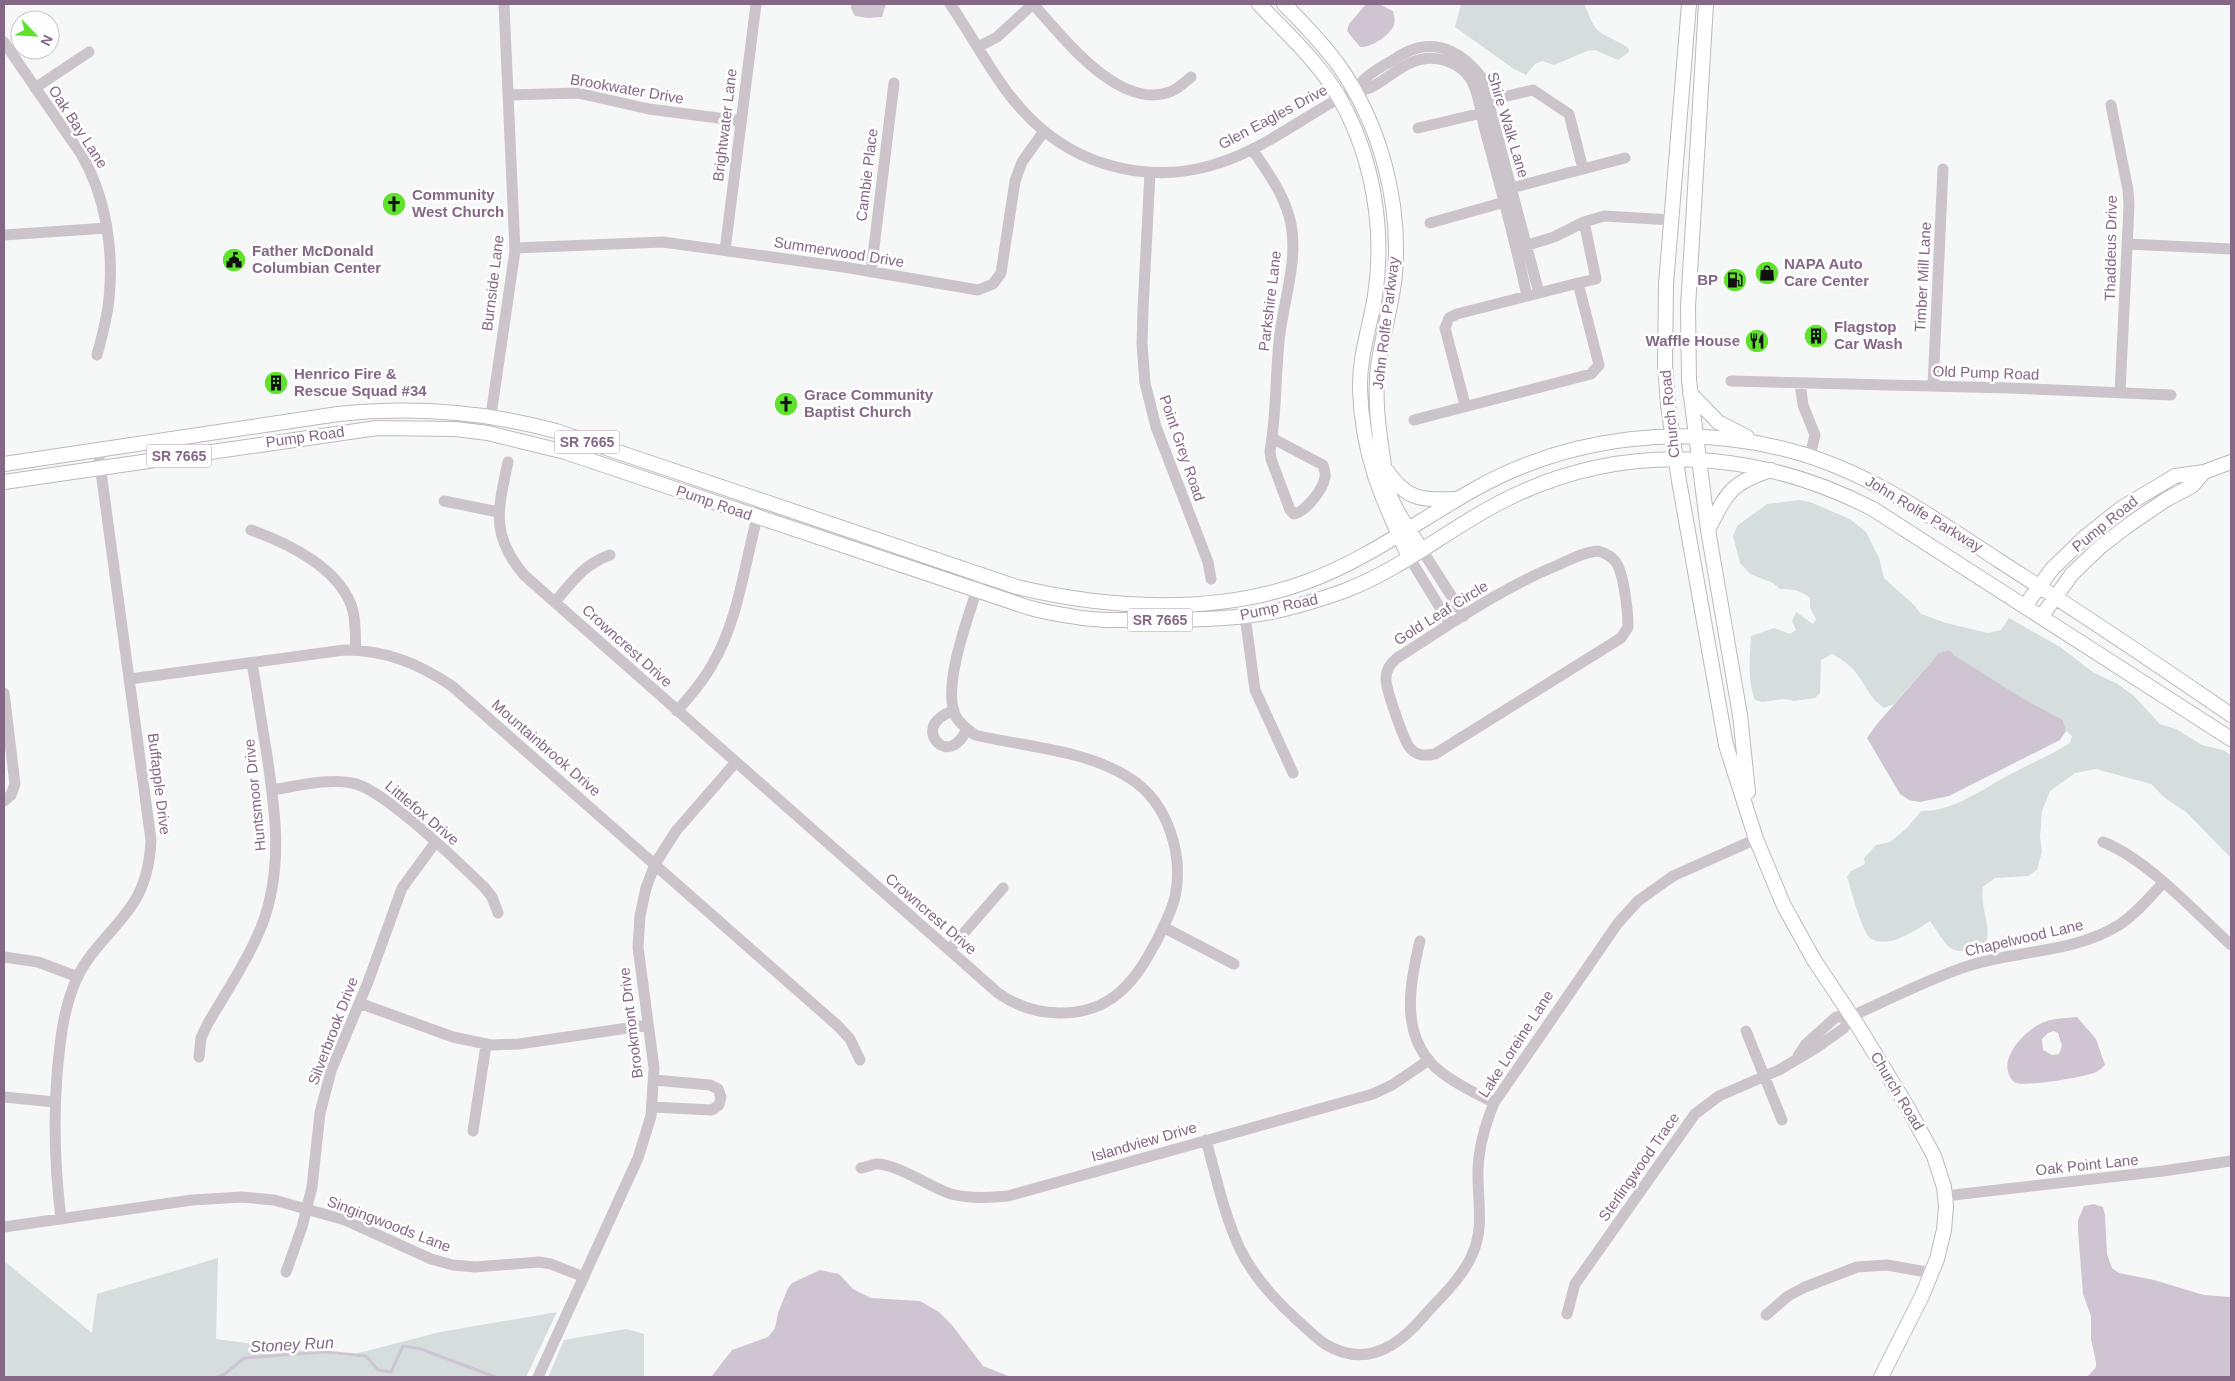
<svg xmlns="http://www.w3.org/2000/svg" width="2235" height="1381" font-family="Arial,sans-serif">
<rect width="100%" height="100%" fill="#f6f8f7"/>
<!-- green -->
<path fill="#d5dddd" d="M1461,4h123c5,9 7,21 16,28 9,7 21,9 29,17v3l-11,8 -23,-10 -8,1 -33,14 -12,-4 -7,3 -9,11 -12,-6 -59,-42z
M1799,500l11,2 40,17 16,13 13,26 5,20 30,27 7,9 25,9 42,10 13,-3 8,-12 51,29 34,26 22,10 17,12 27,29 16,5 26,16 21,5 8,5v103l-45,-46 -21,-14 -14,-14 -55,-15 -21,4 -25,18 -8,20 -2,26 2,14 -5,19 -9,6 -33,2 -12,9c-4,21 11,41 1,60 -36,10 -34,2 -54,-26 -9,6 -20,13 -30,17 -8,4 -22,6 -30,0 -10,-10 -18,-47 -23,-61l4,-6 14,-7 -1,-6 12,-13 14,-3 17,-14 14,-17c32,0 57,-19 84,-34 22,-12 44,-21 65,-34l2,-7 -6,-5 -3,-11 -39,-21 -70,-44 -4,-5 -11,3 -45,51 -10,4c-13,-9 -16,-18 -25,-31 -7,-11 -16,-17 -27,-23l-11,6 -1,33 -5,5 -21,3 -10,-2 -22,3 -7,-2c-8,-21 -5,-41 -4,-64l23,-8 16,6 6,-4 -4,-9 4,-9 17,12 3,-5 -6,-11v-10c-10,-8 -18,-9 -30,-9l-7,-6 -23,-9 -10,-11 -7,-27 4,-10 30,-22z
M218,1258l-2,81 131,17 93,-24 117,-20 -31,65h-522v-116l88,72 5,-39z
M626,1329l18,5v43h-96l16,-37z"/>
<!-- water -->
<path fill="#cfc5d2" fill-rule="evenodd" d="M851,4h35l-4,13 -14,1 -13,-2 -4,-8z
M1366,4h13l14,7c1,5 3,11 0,16 -6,10 -22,21 -33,20l-13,-16 2,-7z
M1950,650l4,5 70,44 39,21 3,11 -6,9 -111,56 -29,6 -11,-2 -9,-6 -33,-56 10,-14 62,-71z
M2077,1017l19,22 9,26c-2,2 -6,6 -9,7 -9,5 -76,16 -82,10 -21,-21 13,-55 33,-61 9,-3 21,-3 30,-4zM2054,1031l4,2 4,13 -3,8 -7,1 -9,-5 -1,-11 6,-6z
M2094,1204l9,3 2,8 2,39 5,14 7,5 35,7 50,15 27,2v80h-144l9,-10v-5l-5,-23v-23l-8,-22 -5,-63v-11l6,-14z
M820,1270l19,4 14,15 18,9 49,3 19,11 13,13 31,41 28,11h-300l21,-27 36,-13 7,-9 3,-15 10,-25 4,-5z"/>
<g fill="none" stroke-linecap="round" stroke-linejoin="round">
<!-- stream -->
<path stroke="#cfc5d2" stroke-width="3" d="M218,1377l7,-3 19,-16 81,-6 41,4 12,14 13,2 12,-26 18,3 74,28"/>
<!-- major casing -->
<g stroke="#bfb7bf" stroke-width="16">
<path id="major" d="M1259,4c29,31 60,58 81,95 33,59 45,130 35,197 -5,31 -16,61 -15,93 2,66 22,110 49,168
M1284,4c19,19 37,38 53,59 43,60 64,138 58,211 -3,32 -13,62 -17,93 -4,34 1,65 6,98 1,5 0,10 1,15 5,24 23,49 37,70
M1689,4l-23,280 -1,81 3,40 11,76 47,264 30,94 28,67 30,54 44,66 50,82 26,48 10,31 2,19 -2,24 -7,29 -15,37 -41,81
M1706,4l-18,303 1,73 19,150 32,185 8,77
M1690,393l28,29 29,15
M4,464l334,-50c75,-8 145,-3 218,17l461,156c92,22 198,28 289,-5 61,-22 113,-62 169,-93 96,-54 212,-66 317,-38 77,21 140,66 206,109 78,50 156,102 233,155
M1387,471c20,30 36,29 70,28
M4,482l373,-54 78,1 33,4 77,19 462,155c14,4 29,7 43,9 25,5 51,4 76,4 33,0 67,0 99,-4 33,-3 68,-14 99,-25 56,-21 103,-61 155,-88 120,-63 256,-55 374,6l358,230
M1708,530c19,-37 22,-47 63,-60
M2025,606l27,-37 33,-32 38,-30 52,-31 29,-4 27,-10
M2041,617l31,-43 28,-27 30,-23 37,-25 25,-13 12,-14"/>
</g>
<!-- minor -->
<path stroke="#cbc4cb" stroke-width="11" d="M950,4c30,43 52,93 94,127 45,37 108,51 165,35 47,-12 87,-44 129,-67 5,-3 10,-6 16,-8 5,-1 11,-1 16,-3 17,-8 33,-26 53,-29 14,-3 33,3 43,14 13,14 14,39 19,57 15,55 30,110 42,166
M1033,4c30,33 87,109 139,87 7,-3 13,-9 19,-14
M4,42l77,112c25,42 33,97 28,145 -2,19 -7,38 -12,56
M978,47l19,-10 36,-33
M35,88l54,-36
M1355,91c8,-13 18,-19 31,-27 8,-4 15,-10 23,-13 30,-13 56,4 73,27l57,215
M508,95l70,-2 71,16 92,12
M1481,102l52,-12 36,24 14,55 -79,21
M2111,105l17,85 1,16 -9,187
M1418,128l68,-16
M1252,149c14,21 30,42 37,67 11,38 -4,79 -9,117 -5,39 -3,80 -10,118l1,8 19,51 4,4c12,-3 29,-24 31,-37 1,-3 -1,-8 -2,-12l-51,-27
M1583,169l42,-11
M1150,173l-7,136 -1,35 3,39 11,44 52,135 3,17
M1430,223l82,-23
M4,235l103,-7
M2128,244l103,5
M515,248l148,-6 181,25 134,23 15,-6 8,-11 14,-92 7,-19 22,-31
M1518,248l36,-11 30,-15 20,-6 68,4
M725,250l31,-246
M871,272l23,-189
M1578,283l18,-4 -12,-57
M1731,381l278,7 162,7
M1800,383l3,22 12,30 -5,21
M1933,386l10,-217
M491,415l24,-164 -11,-247
M1414,420l177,-46 8,-9 -21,-82 -121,31 -8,4 -4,10 20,77
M508,462c-10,47 -18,73 16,113l474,418c35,25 89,29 123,-2 16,-14 25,-31 35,-49 7,-14 15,-29 19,-45 9,-42 -7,-94 -44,-118 -43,-29 -105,-32 -156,-44 -7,-5 -14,-10 -19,-18 -16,-30 16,-111 26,-142
M444,501l54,11
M251,530c37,13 91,39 102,81 3,12 2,26 3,39
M1422,550l42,66
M1598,551c7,2 12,4 17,10 9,11 13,51 13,66l-7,11 -186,116c-10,2 -18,2 -25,-6 -6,-7 -25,-61 -24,-70 0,-9 5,-15 11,-20 52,-33 104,-70 161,-93 13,-6 26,-13 40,-14z
M1409,557l41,67
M555,602c17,-20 29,-38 55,-47
M1245,616l10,74 38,83
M130,679l214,-29c41,0 74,13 108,36l386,340 12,13 10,21
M4,693l11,91 -4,11 -7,6
M954,710c-7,3 -15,7 -19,13 -8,13 6,29 19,22 6,-3 10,-10 13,-15
M677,711c13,-15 26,-29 35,-46 29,-49 33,-110 50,-165
M272,790c26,-4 55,-12 80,-7 31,5 107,80 132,104l8,10 6,16
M2103,842c44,17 92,70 128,103
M1163,927l71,37
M1420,941c-11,44 -21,99 21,131 16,13 35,21 53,31
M949,950l54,-62
M4,957l34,5 40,15
M359,1003l94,34 38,8 28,-1 129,-19
M1746,1031l36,89
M1798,1056l8,-12 30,-27 16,-1c38,-17 76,-37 116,-50 49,-16 106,-13 151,-41 17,-11 30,-27 44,-42
M199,1057l2,-19 6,-13c19,-33 41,-65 55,-100 22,-58 13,-117 4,-176 -5,-29 -9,-58 -14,-86
M4,1097l51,5
M652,1107l60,3 7,-5 2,-8 -3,-8 -8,-4 -56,-5
M473,1131l13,-86
M1206,1140c10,36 18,75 34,109 14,28 33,49 56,70 9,8 19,18 29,25 39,24 72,4 98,-27 17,-19 39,-39 49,-62 13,-27 5,-57 6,-86 1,-23 7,-44 16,-66l124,-180 20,-22 35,-25 83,-37
M861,1168c5,-1 11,-3 15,-4 19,-1 56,24 75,30 19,5 38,4 57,2l365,-102 19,-9 37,-25
M1945,1196l218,-25 68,-10
M61,1219c-6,-50 -8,-94 -4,-144 3,-34 6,-66 20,-97 14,-30 40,-49 57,-76 12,-19 16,-40 17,-62l-53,-390
M4,1227l188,-27 50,-3 32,3 71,20 86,39 22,6 22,2 64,-5 12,2 33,13
M286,1272l16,-45 10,-40 8,-74 11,-42 37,-89 34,-94 33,-45
M1567,1314l8,-30 120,-170 24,-18 60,-26 37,-22 28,-20 8,-12
M1766,1315l22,-19 17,-9 52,-20 30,-2 45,8
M538,1377l100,-219 13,-42 3,-48 -16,-121 2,-31 6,-28 9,-24 21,-33 60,-69"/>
<!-- major -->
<use href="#major" stroke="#fff" stroke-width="14"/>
</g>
<!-- icons -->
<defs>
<g id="church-disc" transform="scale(1.25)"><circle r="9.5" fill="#5fe12e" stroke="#fff"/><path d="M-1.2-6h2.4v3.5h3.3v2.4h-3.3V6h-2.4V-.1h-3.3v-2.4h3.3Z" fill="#111"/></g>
<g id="civic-disc" transform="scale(1.25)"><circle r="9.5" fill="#5fe12e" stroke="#fff"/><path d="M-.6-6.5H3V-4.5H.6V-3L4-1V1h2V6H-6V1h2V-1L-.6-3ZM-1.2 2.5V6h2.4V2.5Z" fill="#111"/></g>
<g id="shop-disc" transform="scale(1.25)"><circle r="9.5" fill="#5fe12e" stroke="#fff"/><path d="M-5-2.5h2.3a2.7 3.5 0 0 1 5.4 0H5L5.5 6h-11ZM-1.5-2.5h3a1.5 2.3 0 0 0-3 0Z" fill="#111"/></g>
<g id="fuel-disc" transform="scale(1.25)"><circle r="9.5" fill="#5fe12e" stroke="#fff"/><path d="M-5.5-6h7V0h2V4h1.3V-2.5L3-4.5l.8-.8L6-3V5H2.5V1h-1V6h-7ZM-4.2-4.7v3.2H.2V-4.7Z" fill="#111"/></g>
<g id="building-disc" transform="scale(1.25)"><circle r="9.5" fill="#5fe12e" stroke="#fff"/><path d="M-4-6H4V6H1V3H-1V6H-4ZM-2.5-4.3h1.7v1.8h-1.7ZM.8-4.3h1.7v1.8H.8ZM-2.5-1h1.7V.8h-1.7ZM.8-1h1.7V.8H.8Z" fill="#111"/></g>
<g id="restaurant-disc" transform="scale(1.25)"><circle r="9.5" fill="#5fe12e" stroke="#fff"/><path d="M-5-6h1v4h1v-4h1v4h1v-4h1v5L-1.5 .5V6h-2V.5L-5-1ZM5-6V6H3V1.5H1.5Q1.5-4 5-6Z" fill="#111"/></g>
</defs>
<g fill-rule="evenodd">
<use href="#church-disc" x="394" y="204"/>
<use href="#civic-disc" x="234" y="260"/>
<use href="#shop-disc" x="1767" y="273"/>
<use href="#fuel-disc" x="1735" y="280"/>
<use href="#building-disc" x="1816" y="336"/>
<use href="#restaurant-disc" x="1757" y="341"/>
<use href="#building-disc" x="276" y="383"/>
<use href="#church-disc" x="786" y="404"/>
</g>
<g text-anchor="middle" stroke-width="5" stroke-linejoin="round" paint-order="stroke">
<!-- shield labels -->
<g fill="#fff" stroke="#aa95aa" stroke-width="1">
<rect x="554.5" y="430.5" width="65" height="23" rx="4"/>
<rect x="146.5" y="444.5" width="65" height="23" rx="4"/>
<rect x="1127.5" y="608.5" width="65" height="23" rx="4"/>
</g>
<g font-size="14" font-weight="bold" fill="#856886">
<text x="587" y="447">SR 7665</text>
<text x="179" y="461">SR 7665</text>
<text x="1160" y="625">SR 7665</text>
</g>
<!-- street labels -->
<g font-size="15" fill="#856886" stroke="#fff">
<text transform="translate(627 89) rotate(10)" y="5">Brookwater Drive</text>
<text transform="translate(1273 117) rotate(-28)" y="5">Glen Eagles Drive</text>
<text transform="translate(725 125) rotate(-83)" y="5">Brightwater Lane</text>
<text transform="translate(1508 125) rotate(73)" y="5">Shire Walk Lane</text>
<text transform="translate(78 127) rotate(57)" y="5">Oak Bay Lane</text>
<text transform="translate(867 175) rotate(-83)" y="5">Cambie Place</text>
<text transform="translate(2111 248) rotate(-89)" y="5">Thaddeus Drive</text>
<text transform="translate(839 252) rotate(9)" y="5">Summerwood Drive</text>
<text transform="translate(1923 277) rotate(-87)" y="5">Timber Mill Lane</text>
<text transform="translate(493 283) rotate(-83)" y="5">Burnside Lane</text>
<text transform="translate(1270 301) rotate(-83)" y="5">Parkshire Lane</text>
<text transform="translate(1386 323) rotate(-83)" y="5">John Rolfe Parkway</text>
<text transform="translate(1986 373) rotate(2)" y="5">Old Pump Road</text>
<text transform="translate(1670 414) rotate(-96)" y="5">Church Road</text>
<text transform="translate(305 437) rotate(-8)" y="5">Pump Road</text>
<text transform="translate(1182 448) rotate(71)" y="5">Point Grey Road</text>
<text transform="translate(714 503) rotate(19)" y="5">Pump Road</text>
<text transform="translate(1924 514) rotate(31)" y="5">John Rolfe Parkway</text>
<text transform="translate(2105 524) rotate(-39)" y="5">Pump Road</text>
<text transform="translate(1279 607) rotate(-12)" y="5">Pump Road</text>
<text transform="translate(1441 613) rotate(-32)" y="5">Gold Leaf Circle</text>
<text transform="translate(627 646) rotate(42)" y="5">Crowncrest Drive</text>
<text transform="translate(546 748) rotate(41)" y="5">Mountainbrook Drive</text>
<text transform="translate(159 784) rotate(83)" y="5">Buffapple Drive</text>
<text transform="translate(255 795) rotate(-96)" y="5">Huntsmoor Drive</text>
<text transform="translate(422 813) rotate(40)" y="5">Littlefox Drive</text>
<text transform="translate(931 914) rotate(41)" y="5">Crowncrest Drive</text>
<text transform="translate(2024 938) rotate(-13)" y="5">Chapelwood Lane</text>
<text transform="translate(631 1023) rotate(-97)" y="5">Brookmont Drive</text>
<text transform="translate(333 1031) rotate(-69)" y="5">Silverbrook Drive</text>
<text transform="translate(1516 1044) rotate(-57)" y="5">Lake Loreine Lane</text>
<text transform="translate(1897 1091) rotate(59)" y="5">Church Road</text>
<text transform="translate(1144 1142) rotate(-16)" y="5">Islandview Drive</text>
<text transform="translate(2087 1165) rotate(-6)" y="5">Oak Point Lane</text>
<text transform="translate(1639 1167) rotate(-55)" y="5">Sterlingwood Trace</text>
<text transform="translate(389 1224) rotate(21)" y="5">Singingwoods Lane</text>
</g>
<!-- poi labels -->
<g font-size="15" font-weight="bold" fill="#856886" stroke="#fff" text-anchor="start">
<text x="412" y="200">Community<tspan x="412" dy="17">West Church</tspan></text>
<text x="252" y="256">Father McDonald<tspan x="252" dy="17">Columbian Center</tspan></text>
<text x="1784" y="269">NAPA Auto<tspan x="1784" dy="17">Care Center</tspan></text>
<text x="1718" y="285" text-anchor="end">BP</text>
<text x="1834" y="332">Flagstop<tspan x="1834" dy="17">Car Wash</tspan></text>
<text x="1740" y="346" text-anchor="end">Waffle House</text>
<text x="294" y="379">Henrico Fire &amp;<tspan x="294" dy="17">Rescue Squad #34</tspan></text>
<text x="804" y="400">Grace Community<tspan x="804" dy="17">Baptist Church</tspan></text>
</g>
<!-- water labels -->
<g font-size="16" font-style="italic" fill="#816989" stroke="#fff">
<text transform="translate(292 1344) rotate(-3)" y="6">Stoney Run</text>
</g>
</g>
<!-- border -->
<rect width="2235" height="1381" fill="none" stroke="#856886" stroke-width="10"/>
<!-- north arrow -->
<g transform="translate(35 35) rotate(115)"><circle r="24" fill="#ffffff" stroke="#cec3cf"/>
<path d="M0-4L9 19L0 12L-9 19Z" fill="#5fe12e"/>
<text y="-8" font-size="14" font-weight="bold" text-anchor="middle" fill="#856886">N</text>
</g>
</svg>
